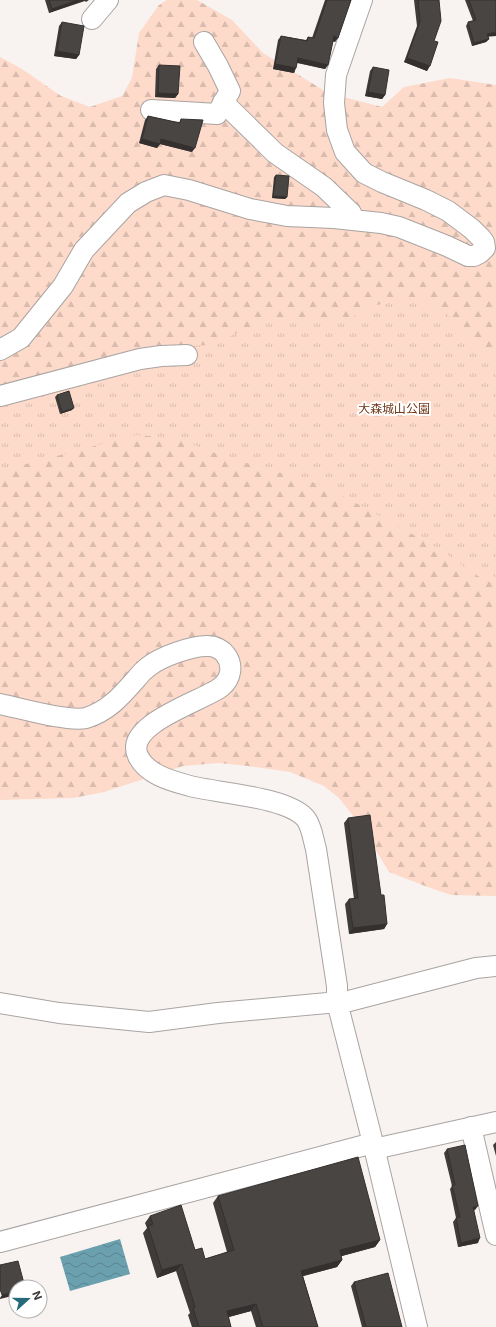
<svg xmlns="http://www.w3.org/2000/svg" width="496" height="1327" font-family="Inter,'Noto Sans JP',sans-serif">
<defs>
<pattern id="forest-firs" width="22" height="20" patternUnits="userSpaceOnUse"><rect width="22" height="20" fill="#fddaca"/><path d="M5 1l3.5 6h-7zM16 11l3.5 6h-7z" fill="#dabcae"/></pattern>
<pattern id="park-tufts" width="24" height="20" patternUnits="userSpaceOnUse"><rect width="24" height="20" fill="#fddaca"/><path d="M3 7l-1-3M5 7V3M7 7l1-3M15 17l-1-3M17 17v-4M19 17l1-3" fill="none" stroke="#dabcae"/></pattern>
<pattern id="water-waves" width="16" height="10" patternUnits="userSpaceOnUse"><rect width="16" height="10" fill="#6ba1af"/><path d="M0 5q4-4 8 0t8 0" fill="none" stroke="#59848f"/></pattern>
</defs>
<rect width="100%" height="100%" fill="#f8f3f0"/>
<!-- forest -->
<path fill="url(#forest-firs)" d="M167,0h30l35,20 31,33 65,40 54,14 22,-20 46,-9 46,7v811l-45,-1 -26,-9 -36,-14 -27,-45 -23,-29 -15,-12 -34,-14 -42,-6 -29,-3 -36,3 -79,26 -31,6 -73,2v-743l22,12 39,27 29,11 32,-11 10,-18 7,-45 20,-28z"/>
<!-- park -->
<path fill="url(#park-tufts)" d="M416,298l30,15 22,28 28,18v226l-18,-9 -39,-27 -74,-41 -43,-23 -99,-29 -48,-18 -39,-3 -117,31 -19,1v-79l142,-40 67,-3 56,-24 86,-3 25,-13z"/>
<!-- water -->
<path fill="url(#water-waves)" d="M120,1239l10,35 -60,17 -10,-34z"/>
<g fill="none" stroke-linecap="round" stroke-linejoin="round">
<!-- minor casing -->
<g stroke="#a9a4a2" stroke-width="22">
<path id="minor" d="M92,19l16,-19
M223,102l52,51 49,34 27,26 3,7
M151,110l66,4 13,-23 -12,-25 -14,-24
M0,350l21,-12 42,-52 21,-36 44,-47 18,-11 18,-7 25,5 61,19 37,7 47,2 47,5 18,4 48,19 21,10h6l6,-3 5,-5 -1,-6 -3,-4 -9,-9 -24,-18 -22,-11 -44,-18 -18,-9 -19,-21 -8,-22 -3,-27 2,-28 26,-75
M0,396l140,-37 21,-3 26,-1
M0,704c20,4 67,18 86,14 23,-7 36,-23 51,-40 3,-4 7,-8 11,-11 12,-10 45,-22 61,-21 6,0 13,4 16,8 9,11 6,25 -4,33 -18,14 -98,37 -83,69 9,19 34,25 52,30 27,7 99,11 116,33 6,8 7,20 10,30l21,137v16l36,141 44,184
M0,1003l59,10 90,9 69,-9 131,-12 127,-33 20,-2
M471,1127l25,108
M374,1149l122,-27
M0,1242l373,-99"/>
</g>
<!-- minor -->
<use href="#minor" stroke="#fff" stroke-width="20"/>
</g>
<!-- wall -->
<path fill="#3f3b3a" d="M45,0h44l-3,2 -1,-1 -36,12z
M325,0h26l-16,42 -2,-1 -5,24 -3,4 -28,-6 -3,10 -21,-4 5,-29 3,-4 25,4 2,-3 4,1z
M414,0h25l-5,41 -7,30 -23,-9 13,-36z
M465,0h31l-8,37 1,2 -3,3 -14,4 -6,-20 2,-4 5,-1z
M62,22l17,33 -3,4 -22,-3 5,-30z
M159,65l19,29 -3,4 -20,-1 1,-28z
M373,67l12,28 -3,4 -17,-3 5,-25z
M148,116l31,7 2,-4 11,33 -32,-8 -3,4 -18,-5 6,-23z
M276,175l11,22 -2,2 -13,-1 2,-21z
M57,395l15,15 -12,4 -5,-17z
M348,818l33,77 6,29 -3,5 -35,5 -4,-30 4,-5h5l-10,-76z
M496,1142v14l-3,-11z
M447,1149l28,61h-1l4,33 -20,4 -5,-25 3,-4 -6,-29 2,-3 -8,-33z
M218,1196l162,44 -5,7 -34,9 1,4 -5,7 -34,9 15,51h-62l-5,-16 -23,6 3,10h-39l-4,-12 2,-2 -14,-42 -19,7 -14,-45 4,-5 -2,-5 5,-7 55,43 22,-7 -14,-49z
M354,1282l48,45h-40l-11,-41z"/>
<!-- shaded-wall -->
<path fill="#33302f" d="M78,0h7l-36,13 3,-4z
M496,32v4l-11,1 2,-3z
M334,36l4,2 -3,4 -3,-1z
M489,39l-3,3 -14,4 2,-3z
M57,51l22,4 -3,4 -22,-3z
M298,58l30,7 -3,4 -30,-7z
M407,58l23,8 -3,5 -23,-9z
M275,64l21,4 -2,5 -21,-4z
M368,92l17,3 -3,4 -17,-3z
M158,93l20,1 -3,4 -20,-1z
M142,139h19l34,9 -3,4 -32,-8 -3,4 -18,-5z
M273,196l14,1 -2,2 -13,-1z
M74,408l-2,2 -12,4 2,-2z
M387,924l-3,5 -35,5 4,-6z
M478,1206l-3,4 -5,1 3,-4z
M480,1238l-2,5 -20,4 3,-4z
M380,1240l-5,7 -40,11 5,-8z
M342,1260l-5,7 -41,11 5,-7z
M182,1264l-6,7 -19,7 5,-8z
M16,1291v4l-16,4v-1l2,-3z
M256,1304l-5,7 -29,8 5,-8z"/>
<!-- building -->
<path fill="#494543" stroke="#33302f" d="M49,0h29l-26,9z
M327,0h24l-13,38 -4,-2 -6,29 -30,-7 -2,10 -21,-4 6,-28 26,5 1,-4 6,1z
M418,0h21l2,21 -7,20 4,1 -8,24 -23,-8 13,-37z
M469,0h27v32l-9,2 2,5 -15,4 -6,-21 8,-2z
M62,22l22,4 -5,29 -22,-4z
M159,65l21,1 -2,28 -20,-1z
M373,67l16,3 -4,25 -17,-3z
M148,116l32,7 1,-4 22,1 -8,28 -34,-9 -1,5 -18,-5z
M276,175l13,1 -2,21 -14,-1z
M69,391l5,17 -12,4 -5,-17z
M370,815l11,80h3l3,29 -34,4 -4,-29 9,-1 -10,-80z
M465,1145l13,61 -5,1 7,31 -19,5 -5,-25 4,-1 -8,-32h3l-8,-36z
M358,1157l22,83 -40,10 2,10 -41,11 17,56h-55l-7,-23 -29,7 4,16h-32l-6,-19 2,-1 -13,-43 -20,6 -14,-44 5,-2 -3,-8 31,-11 14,45 7,-2 3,11 29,-9 -16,-54z
M18,1261l7,26h-9v4l-14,4 -2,-6v-24z
M388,1273l14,54h-36l-12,-45z"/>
<g text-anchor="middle" stroke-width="4" stroke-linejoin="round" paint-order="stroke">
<!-- park labels -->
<g font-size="12" fill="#6e3617" stroke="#fff">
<text x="394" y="413">大森城山公園</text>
</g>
</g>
<!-- north arrow -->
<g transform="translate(28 1299) rotate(69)"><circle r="19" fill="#ffffff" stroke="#b1b0af"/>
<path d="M0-3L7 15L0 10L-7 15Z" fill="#256a7a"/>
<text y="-6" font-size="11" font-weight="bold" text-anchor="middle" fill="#3b3938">N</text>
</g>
</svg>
